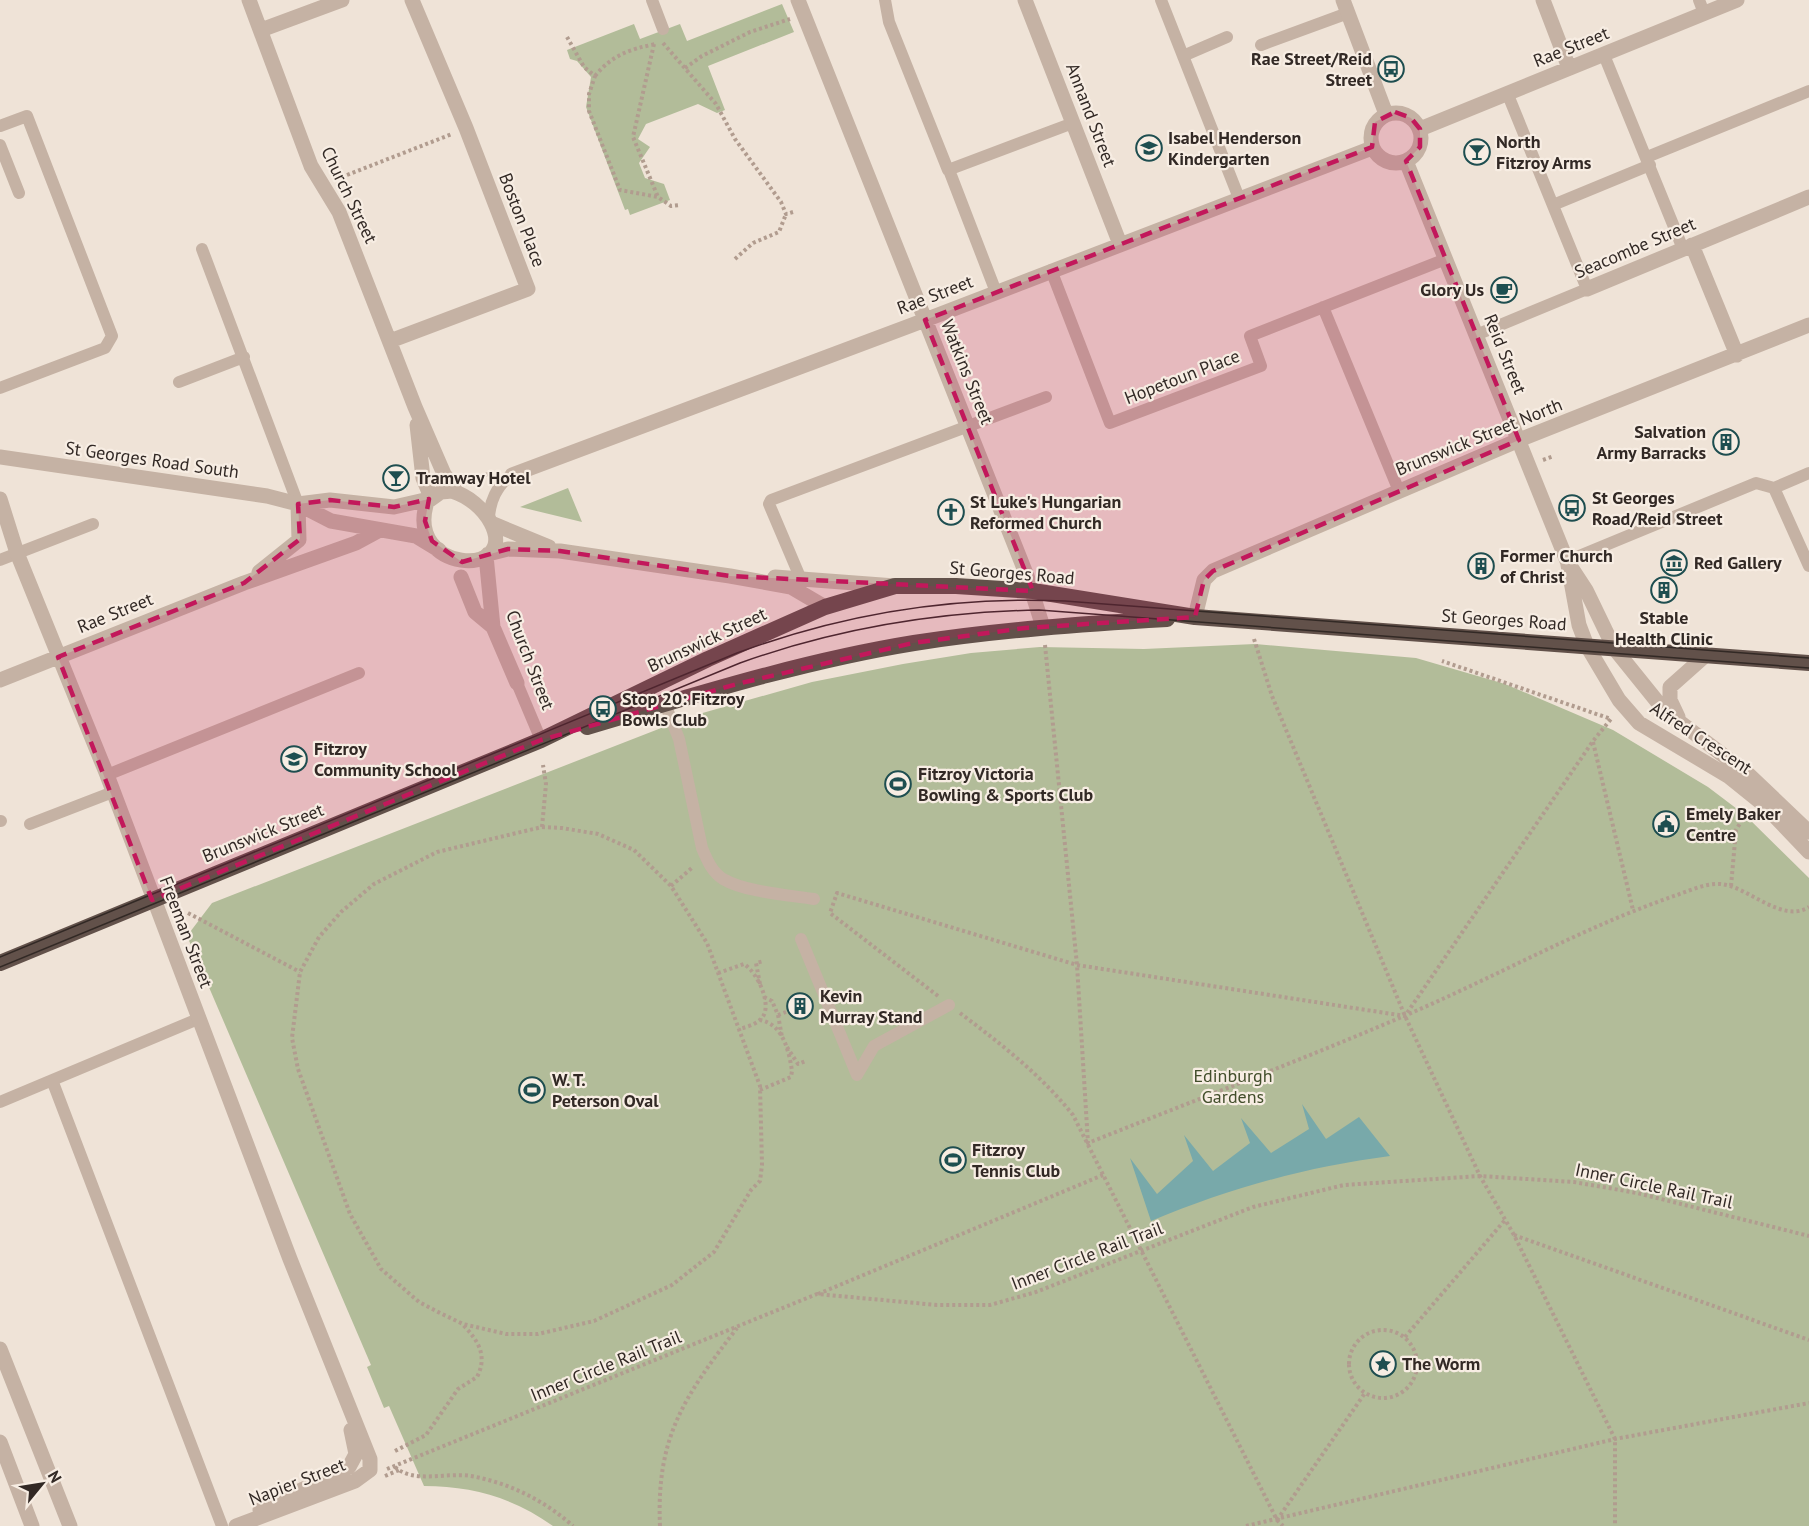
<svg xmlns="http://www.w3.org/2000/svg" width="1809" height="1526" font-family="'PT Sans',sans-serif">
<rect width="100%" height="100%" fill="#efe3d7"/>
<!-- green -->
<path fill="#b2bc99" d="M782,4l12,28 -86,34 17,44 -8,3 -19,-9 -52,20 -8,15 12,8 -11,16 6,15 19,6 6,16 -40,15 -2,-6 -3,1 -39,-103 5,-30 -14,-16 -7,-2 -3,-9 67,-26 6,15 40,-15 7,17z
M568,488l14,34 -62,-15z
M1255,644l161,14 89,26 108,46 95,57 37,28 64,63v648h-1256c-39,-28 -81,-40 -129,-40l-35,-80 -5,2 -17,-41 4,-2 -184,-429 25,-33 480,-187 120,-34 91,-18 68,-11 69,-6 104,2z"/>
<!-- water -->
<path fill="#78a9aa" d="M1302,1104l24,35 33,-22 31,39c-84,11 -160,32 -239,65l-21,-63 27,36 36,-33 -9,-26 29,36 37,-28 -9,-25 30,35 38,-24z"/>
<g fill="none" stroke-linecap="round" stroke-linejoin="round">
<!-- path -->
<path stroke="#b19c8f" stroke-width="4" stroke-dasharray="3 3" stroke-linecap="butt" d="M567,37l17,30 11,9 -6,18v17l31,79 38,7 13,9 9,-1
M663,43l53,61 19,35 46,63 5,12 7,-2
M654,44l-21,93 25,60
M685,68l17,-12 48,-24 40,-13
M595,76c17,-21 35,-27 61,-32
M347,175l105,-41
M735,259l18,-16 26,-11 7,-18
M1543,460l11,-4
M468,479l21,-5
M1254,639l18,57 133,320 75,160 34,59 101,204v87
M1045,645l32,320 11,178c105,-42 211,-82 316,-127 92,-39 179,-89 273,-121 14,-5 29,-12 44,-11 28,3 61,40 88,23
M1593,742l40,168
M542,827l20,1 36,6 36,16 37,36 36,57 53,143 2,79 -2,16 -9,9 -37,62 -42,33 -78,36 -56,13h-32l-43,-10 -23,-11 -21,-11 -38,-33 -31,-55 -52,-145 -6,-31 8,-66 19,-35 22,-25 33,-28 63,-32z
M542,827l4,-43 -3,-19
M671,886l22,-19
M1731,886l5,-56 9,-15
M188,913l112,59
M718,973l26,-9c13,8 30,42 17,55 -6,6 -15,8 -22,10
M760,984l-4,-21 8,-2
M938,996l-108,-83 7,-20 240,72 328,51 188,-275 18,-22 -169,-58
M764,997l8,4 6,14 8,-3
M960,1013c41,31 80,61 113,102l204,405 6,6
M778,1015l4,22
M787,1047l11,17 8,-3
M760,1090l31,-13 1,-6c-3,-20 -9,-47 -32,-51
M1514,1235l295,105
M818,1294l285,-119
M1349 1364a34 34 0 1 1 68 0a34 34 0 1 1-68 0Z
M1405,1337l100,-117
M395,1451l31,-16 32,-46 19,-12c11,-21 1,-37 -14,-52
M395,1467c19,17 51,5 76,9 38,7 73,24 102,50
M387,1469l430,-175 120,11h53l46,-13 217,-85 91,-22 136,-9 94,6 63,11 172,43
M385,1476l14,-6
M1277,1520l88,-127
M660,1526c-4,-90 25,-130 77,-198
M1246,1526l369,-87 194,-36"/>
<!-- service -->
<path stroke="#c5b2a4" stroke-width="12" d="M652,0l11,29
M885,0l4,22 59,148 125,-47
M1161,0l78,198
M1699,0l5,13
M1261,45l87,-32
M1604,55l79,194
M1183,56l44,-19
M0,126l27,-10 85,220 -7,12 -105,40
M0,145l19,48
M1647,157l162,-66
M949,170l47,122
M1553,205l97,-40
M202,249l96,255
M1051,270l59,153 151,-57 -11,-30 196,-77
M1323,307l76,184
M1476,335l111,-46 -79,-194
M179,382l65,-25
M1774,488l35,78
M489,520c0,-17 8,-36 23,-45
M0,560l93,-36
M1567,561l189,-78 18,5 35,-15
M800,577l-31,-73 2,-4 275,-103
M517,683l24,57
M665,704l14,35 23,109c5,12 10,24 21,31 22,13 65,16 91,20
M107,775l252,-102
M0,821h1
M30,824l83,-32
M801,939l56,136 17,-29 75,-41
M52,1080l170,446
M0,1102l198,-83"/>
<!-- minor -->
<path stroke="#c5b2a4" stroke-width="15" d="M249,0l62,166 28,46 76,195 29,67 13,19
M798,0l229,576 16,51
M1025,0l95,244
M1543,0l26,68
M261,30l81,-30
M1420,129l317,-129
M1692,245l45,110
M1587,289l222,-92
M390,341l138,-52 -62,-161 -54,-128
M417,425l6,53 8,19
M0,457l267,39 31,8 33,17 85,15 23,14
M512,475l400,-150 460,-177
M452,491c16,5 31,17 39,32 29,56 -87,50 -64,-21l14,-10z
M0,499l17,54 90,222 183,484 80,200v11l-15,11 -119,45
M298,504l32,-4 64,7 35,-8
M491,523l58,24
M488,554l20,-5 52,2 170,25 61,11 34,20
M486,556l7,71 24,56
M259,572l40,-32 -1,-36
M461,577l14,35 18,15
M775,577l120,9
M1195,617l9,-37 9,-9 306,-131 290,-115
M1587,646l32,54 20,23 89,53 36,29 45,47
M1614,648l50,62 85,65 60,57
M0,680l244,-97 112,-40 24,-13
M1678,717l-8,-17v-13l36,-32
M0,1349l70,177
M0,1442l32,84
M260,1510l89,-43 7,-13 -5,-24"/>
<!-- tertiary -->
<path stroke="#c5b2a4" stroke-width="15" d="M1343,0l43,114
M1371 138a25 25 0 1 1 50 0a25 25 0 1 1-50 0Z
M1406,161l161,400 19,29 28,58
M1568,565l11,60 8,21"/>
<!-- trunk -->
<path stroke="#62514a" stroke-width="16" d="M587,727c108,-32 216,-66 327,-84 84,-13 168,-19 253,-24
M0,963l541,-223 167,-81 117,-52 70,-21h61l77,5 162,26 614,46"/>
<!-- tram -->
<path stroke="#322925" stroke-width="1.5" d="M0,957l737,-304c105,-39 216,-57 328,-52l744,57
M0,967l740,-304c98,-35 196,-51 299,-53l770,58"/>
</g>
<!-- marked area -->
<path fill="#c2185b" fill-opacity="0.2" stroke="#c2185b" stroke-width="4.5" stroke-dasharray="12 8" stroke-linejoin="round" d="M1395,112l16,6 9,11v18l-14,14 113,279 -306,131 -9,9 -9,37 -170,11 -112,15 -176,41 -196,56 -389,160 -94,-243 186,-74 56,-44 -2,-35 32,-4 64,7 35,-8 -4,22 7,20 30,21 46,-13 52,2 170,25 303,15 -108,-271 447,-173 3,-25z"/>
<!-- icons -->
<defs>
<g id="bus-ring" transform="scale(1.35)"><circle r="9.5" fill="#f7ede3" stroke="#1e4e50" stroke-width="1.5"/><path d="M-5-6H5V4H4V6H2V4H-2V6H-4V4H-5ZM-3.5-4V0h7V-4ZM-3.5 1.2v1.5H-2V1.2ZM2 1.2v1.5H3.5V1.2Z" fill="#1e4e50"/></g>
<g id="school-ring" transform="scale(1.35)"><circle r="9.5" fill="#f7ede3" stroke="#1e4e50" stroke-width="1.5"/><path d="M0-5L7-2L0 1L-7-2ZM-4 1L0 2.5L4 1V4Q0 6-4 4Z" fill="#1e4e50"/></g>
<g id="bar-ring" transform="scale(1.35)"><circle r="9.5" fill="#f7ede3" stroke="#1e4e50" stroke-width="1.5"/><path d="M-6-5H6L.8 .8V4.5H3.5V6h-7V4.5H-.8V.8Z" fill="#1e4e50"/></g>
<g id="cafe-ring" transform="scale(1.35)"><circle r="9.5" fill="#f7ede3" stroke="#1e4e50" stroke-width="1.5"/><path d="M-5.5-4.5H6V0H3Q3 3.5 0 3.5H-2.5Q-5.5 3.5-5.5 0ZM3-3.2v2h1.7v-2ZM-6 4.5H4V6H-6Z" fill="#1e4e50"/></g>
<g id="building-ring" transform="scale(1.35)"><circle r="9.5" fill="#f7ede3" stroke="#1e4e50" stroke-width="1.5"/><path d="M-4-6H4V6H1V3H-1V6H-4ZM-2.5-4.3h1.7v1.8h-1.7ZM.8-4.3h1.7v1.8H.8ZM-2.5-1h1.7V.8h-1.7ZM.8-1h1.7V.8H.8Z" fill="#1e4e50"/></g>
<g id="church-ring" transform="scale(1.35)"><circle r="9.5" fill="#f7ede3" stroke="#1e4e50" stroke-width="1.5"/><path d="M-1.2-6h2.4v3.5h3.3v2.4h-3.3V6h-2.4V-.1h-3.3v-2.4h3.3Z" fill="#1e4e50"/></g>
<g id="museum-ring" transform="scale(1.35)"><circle r="9.5" fill="#f7ede3" stroke="#1e4e50" stroke-width="1.5"/><path d="M0-6L6-3V-2H-6V-3ZM-5-1h2V3h-2ZM-1-1h2V3h-2ZM3-1h2V3H3ZM-6 4H6V6H-6Z" fill="#1e4e50"/></g>
<g id="stadium-ring" transform="scale(1.35)"><circle r="9.5" fill="#f7ede3" stroke="#1e4e50" stroke-width="1.5"/><path d="M0-5a6.5 5 0 1 0 0 10a6.5 5 0 1 0 0-10ZM-3.5-1.8h7v3.6h-7Z" fill="#1e4e50"/></g>
<g id="civic-ring" transform="scale(1.35)"><circle r="9.5" fill="#f7ede3" stroke="#1e4e50" stroke-width="1.5"/><path d="M-.6-6.5H3V-4.5H.6V-3L4-1V1h2V6H-6V1h2V-1L-.6-3ZM-1.2 2.5V6h2.4V2.5Z" fill="#1e4e50"/></g>
<g id="sight-ring" transform="scale(1.35)"><circle r="9.5" fill="#f7ede3" stroke="#1e4e50" stroke-width="1.5"/><path d="M0-6L1.8-2.2L6-1.7L2.9 1.2L3.7 5.4L0 3.3L-3.7 5.4L-2.9 1.2L-6-1.7L-1.8-2.2Z" fill="#1e4e50"/></g>
</defs>
<g fill-rule="evenodd">
<use href="#bus-ring" x="1391" y="69"/>
<use href="#school-ring" x="1149" y="148"/>
<use href="#bar-ring" x="1477" y="152"/>
<use href="#cafe-ring" x="1504" y="290"/>
<use href="#building-ring" x="1726" y="442"/>
<use href="#bar-ring" x="396" y="478"/>
<use href="#bus-ring" x="1572" y="508"/>
<use href="#church-ring" x="951" y="512"/>
<use href="#museum-ring" x="1674" y="563"/>
<use href="#building-ring" x="1481" y="566"/>
<use href="#building-ring" x="1664" y="590"/>
<use href="#bus-ring" x="603" y="709"/>
<use href="#school-ring" x="294" y="759"/>
<use href="#stadium-ring" x="898" y="784"/>
<use href="#civic-ring" x="1666" y="824"/>
<use href="#building-ring" x="800" y="1006"/>
<use href="#stadium-ring" x="532" y="1090"/>
<use href="#stadium-ring" x="953" y="1160"/>
<use href="#sight-ring" x="1383" y="1364"/>
</g>
<g text-anchor="middle" stroke-width="4.5" stroke-linejoin="round" paint-order="stroke">
<!-- street labels -->
<g font-size="18" fill="#322925" stroke="#f7ede3">
<text transform="translate(1571 47) rotate(-22)" y="6">Rae Street</text>
<text transform="translate(1091 115) rotate(69)" y="6">Annand Street</text>
<text transform="translate(349 195) rotate(64)" y="6">Church Street</text>
<text transform="translate(522 220) rotate(69)" y="6">Boston Place</text>
<text transform="translate(1635 248) rotate(-23)" y="6">Seacombe Street</text>
<text transform="translate(935 295) rotate(-21)" y="6">Rae Street</text>
<text transform="translate(1505 354) rotate(68)" y="6">Reid Street</text>
<text transform="translate(967 372) rotate(68)" y="6">Watkins Street</text>
<text transform="translate(1182 377) rotate(-21)" y="6">Hopetoun Place</text>
<text transform="translate(1479 437) rotate(-22)" y="6">Brunswick Street North</text>
<text transform="translate(152 460) rotate(8)" y="6">St Georges Road South</text>
<text transform="translate(1012 573) rotate(5)" y="6">St Georges Road</text>
<text transform="translate(115 613) rotate(-22)" y="6">Rae Street</text>
<text transform="translate(1504 620) rotate(4)" y="6">St Georges Road</text>
<text transform="translate(707 640) rotate(-25)" y="6">Brunswick Street</text>
<text transform="translate(530 660) rotate(69)" y="6">Church Street</text>
<text transform="translate(1701 738) rotate(33)" y="6">Alfred Crescent</text>
<text transform="translate(263 833) rotate(-22)" y="6">Brunswick Street</text>
<text transform="translate(186 932) rotate(69)" y="6">Freeman Street</text>
<text transform="translate(1654 1186) rotate(12)" y="6">Inner Circle Rail Trail</text>
<text transform="translate(1087 1256) rotate(-21)" y="6">Inner Circle Rail Trail</text>
<text transform="translate(606 1366) rotate(-22)" y="6">Inner Circle Rail Trail</text>
<text transform="translate(297 1482) rotate(-21)" y="6">Napier Street</text>
</g>
<!-- poi labels -->
<g font-size="18" font-weight="bold" fill="#322925" stroke="#f7ede3" text-anchor="start">
<text x="1372" y="65" text-anchor="end">Rae Street/Reid<tspan x="1372" dy="21">Street</tspan></text>
<text x="1168" y="144">Isabel Henderson<tspan x="1168" dy="21">Kindergarten</tspan></text>
<text x="1496" y="148">North<tspan x="1496" dy="21">Fitzroy Arms</tspan></text>
<text x="1484" y="296" text-anchor="end">Glory Us</text>
<text x="1706" y="438" text-anchor="end">Salvation<tspan x="1706" dy="21">Army Barracks</tspan></text>
<text x="416" y="484">Tramway Hotel</text>
<text x="1592" y="504">St Georges<tspan x="1592" dy="21">Road/Reid Street</tspan></text>
<text x="970" y="508">St Luke's Hungarian<tspan x="970" dy="21">Reformed Church</tspan></text>
<text x="1500" y="562">Former Church<tspan x="1500" dy="21">of Christ</tspan></text>
<text x="1694" y="569">Red Gallery</text>
<text x="1664" y="624" text-anchor="middle">Stable<tspan x="1664" dy="21">Health Clinic</tspan></text>
<text x="622" y="705">Stop 20: Fitzroy<tspan x="622" dy="21">Bowls Club</tspan></text>
<text x="314" y="755">Fitzroy<tspan x="314" dy="21">Community School</tspan></text>
<text x="918" y="780">Fitzroy Victoria<tspan x="918" dy="21">Bowling &amp; Sports Club</tspan></text>
<text x="1686" y="820">Emely Baker<tspan x="1686" dy="21">Centre</tspan></text>
<text x="820" y="1002">Kevin<tspan x="820" dy="21">Murray Stand</tspan></text>
<text x="552" y="1086">W. T.<tspan x="552" dy="21">Peterson Oval</tspan></text>
<text x="972" y="1156">Fitzroy<tspan x="972" dy="21">Tennis Club</tspan></text>
<text x="1402" y="1370">The Worm</text>
</g>
<!-- park labels -->
<g font-size="18" fill="#424e2b" stroke="#f7ede3">
<text x="1233" y="1082">Edinburgh<tspan x="1233" dy="21">Gardens</tspan></text>
</g>
</g>
<!-- north arrow -->
<g transform="translate(42 1484) rotate(60)" stroke="#f7ede3" stroke-width="4.5" paint-order="stroke">
<path d="M0-4.5L10 22L0 15L-10 22Z" fill="#322925"/>
<text y="-9" font-size="16" font-weight="bold" text-anchor="middle" fill="#322925">N</text>
</g>
</svg>
